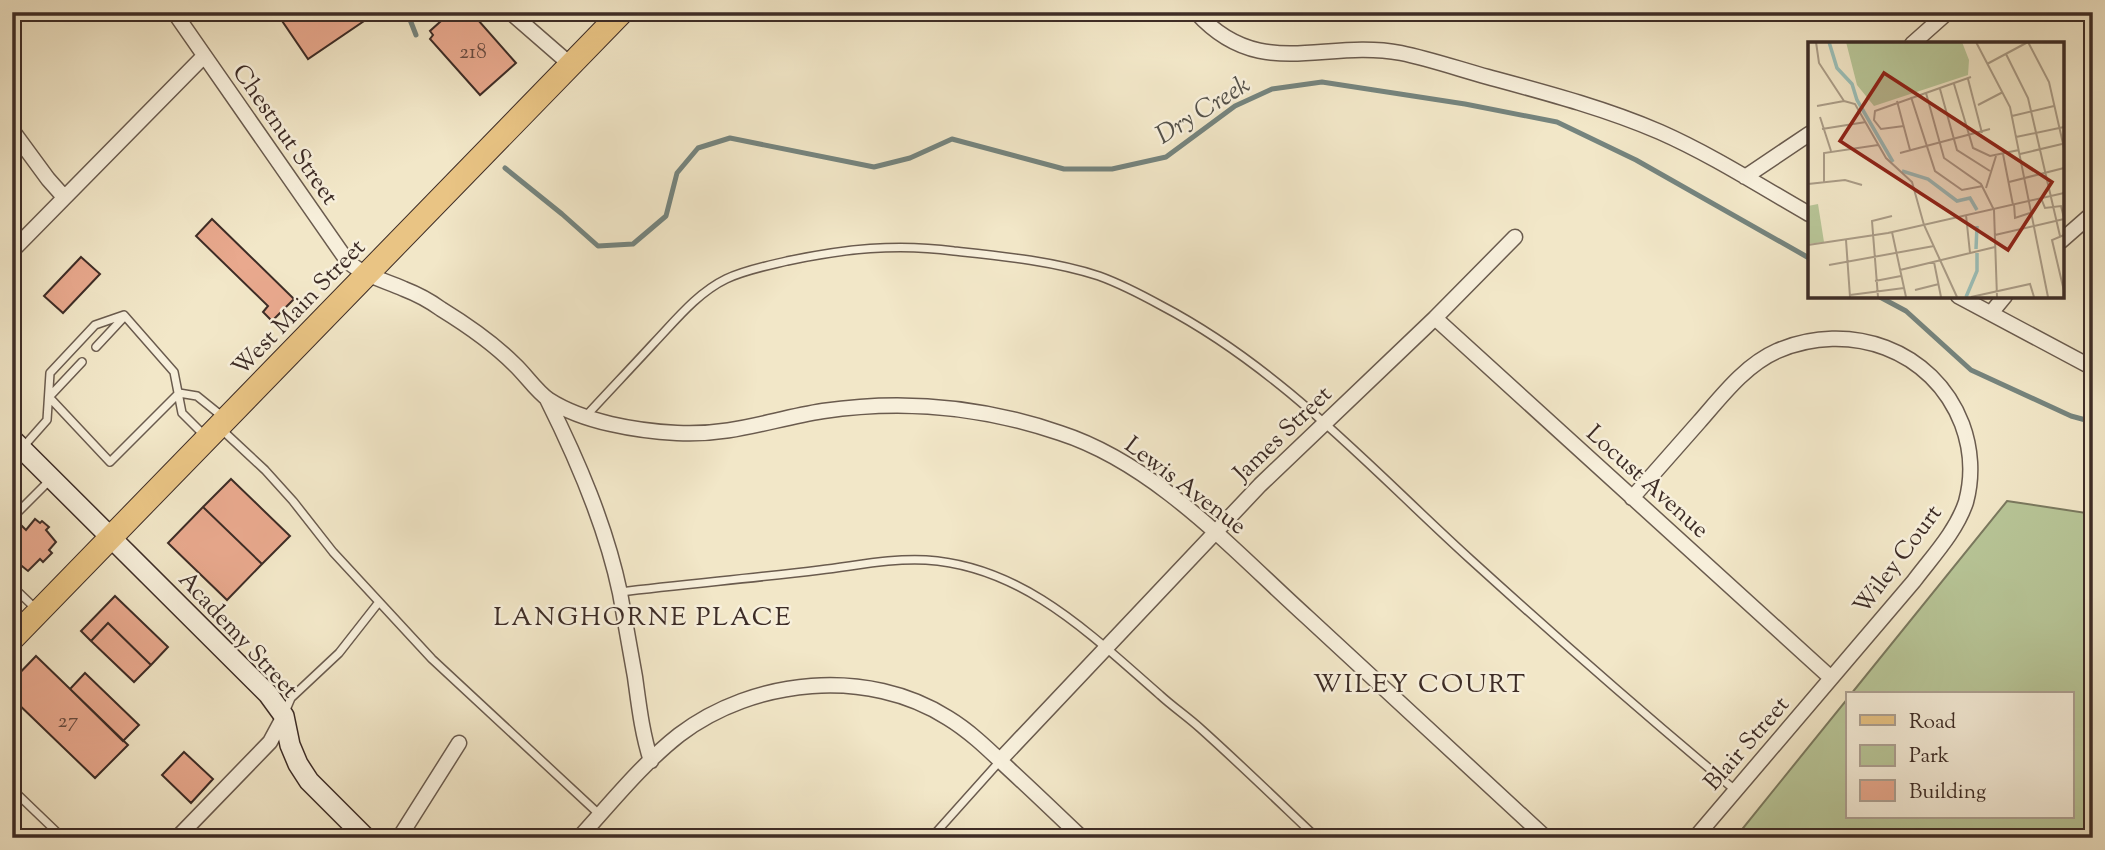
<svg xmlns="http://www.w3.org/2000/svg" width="2105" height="850" font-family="'Sorts Mill Goudy',serif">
<rect width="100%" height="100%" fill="#f2e7c8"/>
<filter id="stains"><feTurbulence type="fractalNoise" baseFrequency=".00286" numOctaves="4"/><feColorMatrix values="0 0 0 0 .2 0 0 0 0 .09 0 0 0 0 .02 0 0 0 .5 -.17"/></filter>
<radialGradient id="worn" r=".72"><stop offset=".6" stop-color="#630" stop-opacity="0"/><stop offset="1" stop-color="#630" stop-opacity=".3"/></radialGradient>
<!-- green -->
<path fill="#b8c698" stroke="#7a795f" stroke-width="2" d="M2007,501l86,13v324h-358l113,-140v119h224v-123h-221z"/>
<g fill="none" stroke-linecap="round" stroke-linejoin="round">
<!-- stream -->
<path stroke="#75847e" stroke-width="5" d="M407,12l9,23
M505,168l57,46 36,32 35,-2 33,-28 11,-43 21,-25 32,-10 144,29 36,-9 42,-19 112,30h48l54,-12 69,-51 37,-17 50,-7 143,22 92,18 79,38 173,98
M1878,296l28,15 65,59 100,46 22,6"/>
</g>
<!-- building -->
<path fill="#e9a98e" stroke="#3d2c26" stroke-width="2" d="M276,12h86l5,7 -59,40z
M451,12h20l45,51 -36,32 -50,-56 3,-4 -3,-4z
M212,219l82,80 -22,22 -9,-9 5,-6 -72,-70z
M81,257l19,17 -37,39 -19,-17z
M231,479l59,57 -28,28 -59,-57z
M203,507l59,57 -35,36 -59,-57z
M15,519l11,11 9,-11 5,4 2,-2 7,6 -3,3 10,12 -7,8 3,3 -9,9 -3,-3 -12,12 -16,-13 2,-16 -2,-20z
M115,596l53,51 -17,18 -43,-42 -17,18 -10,-10z
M108,623l43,42 -17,17 -43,-41z
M36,656l92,89 -33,33 -83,-80v-17z
M85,673l54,52 -16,16 -53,-52z
M184,752l29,27 -22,24 -29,-28z"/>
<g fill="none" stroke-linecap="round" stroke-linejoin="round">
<!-- lane casing -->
<g stroke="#6a5b4e" stroke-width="10">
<path id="lane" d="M96,347l28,-30
M179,393l18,3 26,21
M50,396l32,-34
M49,397l61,65 69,-69
M586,416c22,-24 45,-48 67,-72 22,-23 44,-51 73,-65 19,-9 40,-13 61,-18 57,-12 109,-18 167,-10 47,5 99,10 145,25 22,8 43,19 63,30 120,63 209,163 308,253 87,79 175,156 265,231
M221,429l44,41 28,31 40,51 99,107 168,156
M24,446l23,-26 3,-47 45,-48 29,-10 50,57 8,41 22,22
M12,518l39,-39
M12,586l24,23
M620,592c67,-8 134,-14 200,-22 35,-4 71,-12 106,-10 97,6 165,75 234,135 13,12 28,22 41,34 39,35 77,72 116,109
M285,712l6,-14 48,-45 40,-51
M12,789l51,49
M931,838l69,-77"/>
</g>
<!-- street casing -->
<g stroke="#6a5b4e" stroke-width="17">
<path id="street" d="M174,12l174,250c17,14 36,18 56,27 13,5 26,12 37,20 26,16 52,34 73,55 12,11 22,27 35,36 34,22 88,31 128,33 55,3 95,-14 146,-22 80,-12 161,-4 237,22 96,31 174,118 247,184 80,74 159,147 239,221
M510,12l61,53
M1196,12c64,71 127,26 205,41 29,6 58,16 87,24 59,16 116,31 172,55 52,23 100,54 149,82
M1912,44l36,-32
M12,130l36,49 16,18
M1745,177l64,-43
M2061,241l32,-28
M12,251l192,-195
M1958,296l135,72
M1991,313l14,-17
M1435,318l396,360
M547,399c31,62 59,127 73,194 5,28 10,56 15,84 4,29 7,56 16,84
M1632,498c22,-25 45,-51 67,-76 22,-25 46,-57 78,-71 72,-31 156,-2 185,73 9,24 11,52 4,78 -10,30 -34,55 -52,79l-219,257
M1000,760l260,-275 175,-167 80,-81
M177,838l93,-96 14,-26
M399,838l60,-95
M579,838c32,-35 63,-74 100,-103 75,-57 189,-68 269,-17 23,14 42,33 61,51 25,23 49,46 73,69"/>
</g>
<!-- secondary casing -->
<g stroke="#3d2c26" stroke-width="22">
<path id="secondary" d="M12,439l256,255 16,22 6,29 8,19 11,17 57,57"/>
</g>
<!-- primary casing -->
<g stroke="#3d2c26" stroke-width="25">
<path id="primary" d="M12,639l610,-627"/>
</g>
<!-- lane -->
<use href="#lane" stroke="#f7efdb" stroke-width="7"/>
<!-- street -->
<use href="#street" stroke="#f7efdb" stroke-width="14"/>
<!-- secondary -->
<use href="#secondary" stroke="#f7efdb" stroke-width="19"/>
<!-- primary -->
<use href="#primary" stroke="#e9c484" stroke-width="23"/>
</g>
<g text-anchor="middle" stroke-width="5" stroke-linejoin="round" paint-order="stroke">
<!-- number labels -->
<g font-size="21" fill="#684b40">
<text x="473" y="58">218</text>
<text x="68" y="727">27</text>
</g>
<!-- street labels -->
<g font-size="24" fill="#3d2c26" stroke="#f7efdb">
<text transform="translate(286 134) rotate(55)" y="8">Chestnut Street</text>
<text transform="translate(298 307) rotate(-46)" y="8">West Main Street</text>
<text transform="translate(1282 433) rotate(-44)" y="8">James Street</text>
<text transform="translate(1648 481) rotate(42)" y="8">Locust Avenue</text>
<text transform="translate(1186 485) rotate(37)" y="8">Lewis Avenue</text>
<text transform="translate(1897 559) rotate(-53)" y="8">Wiley Court</text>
<text transform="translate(239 634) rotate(47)" y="8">Academy Street</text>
<text transform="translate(1746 743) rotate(-49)" y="8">Blair Street</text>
</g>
<!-- water labels -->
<g font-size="26" font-style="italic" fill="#54514a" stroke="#f7efdb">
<text transform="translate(1202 109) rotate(-32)" y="9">Dry Creek</text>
</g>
<!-- neighbourhood labels -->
<g font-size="26" letter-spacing="2" fill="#3d2c26" stroke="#f7efdb">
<text x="643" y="625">LANGHORNE PLACE</text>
<text x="1420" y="692">WILEY COURT</text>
</g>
</g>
<!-- overview -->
<g transform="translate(1808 42)">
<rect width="256" height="256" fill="#f2e7c8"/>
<path d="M38,0h116l7,18 -1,15 -94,31 -17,-21zM10,162l6,38 -16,2v-38z" fill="#b8c698"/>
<path fill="none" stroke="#9bbfb8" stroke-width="3.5" d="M21,0l8,26 15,16 5,16 36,62M94,129l26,8 29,22 13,-3 7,12M168,207l1,-23M158,255l11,-26v-18"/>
<path fill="none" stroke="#aa9c87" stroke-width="2" d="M8,0l3,21 25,38M168,0l34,65 38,190M220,0l21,40 15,66M198,12l22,44 32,138M179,22l41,-22M160,37l14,54M146,42l19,64 17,8 29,-6M132,47l17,61 33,21M118,51l18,65 37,26 13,26 3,87M103,55l24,74 27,19 21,-4M36,59l11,3 31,54 26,24 12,43 33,72M89,59l13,49M170,63l25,-13M9,64l27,-5M204,74l42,-10M12,75l11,34M96,84l-23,3 -7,-9 1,-9 96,-34M14,87l44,-7M208,95l48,-10M92,111l90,-24M195,112l10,51M212,112l42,-10M16,140v-29l54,-8M201,140l55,-14M0,142l37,-4 17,5M178,146l10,-32M233,156l4,10 16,-2 3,12M206,162l1,14 15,-5M158,173l4,38M84,190l14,65M187,193l69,-16M256,193l-12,5 12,51M38,198l4,57M0,203l80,-12 176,-40M126,220l7,35M21,223l105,-19M92,228l95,-23M67,239l26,-5M107,248l24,-6M42,253l54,-7M70,255l-6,-76 20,-5M163,255l59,-13 4,13"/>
<path fill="#8f2418" fill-opacity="0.15" stroke="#8f2418" stroke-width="3.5" d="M76,31l168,109 -44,68 -168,-109z"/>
<rect width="256" height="256" fill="none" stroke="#3d2c26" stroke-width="3.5"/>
</g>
<!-- margin -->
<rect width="2105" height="850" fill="none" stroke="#f2e7c8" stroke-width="42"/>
<rect x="14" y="14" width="2077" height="822" fill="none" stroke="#3d2c26" stroke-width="3.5"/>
<rect x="21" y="21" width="2063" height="808" fill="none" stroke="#3d2c26" stroke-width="2"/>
<!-- legend -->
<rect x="1846" y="692" width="228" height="126" fill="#f7efdb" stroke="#ada193" stroke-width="2"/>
<rect x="1860" y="715" width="35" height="10" fill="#e9c484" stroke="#ada193" stroke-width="2"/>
<text x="1909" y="728" font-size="21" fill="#3d2c26">Road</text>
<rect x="1860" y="745" width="35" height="21" fill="#b8c698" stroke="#ada193" stroke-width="2"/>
<text x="1909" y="762" font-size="21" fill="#3d2c26">Park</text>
<rect x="1860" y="780" width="35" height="21" fill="#e9a98e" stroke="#ada193" stroke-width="2"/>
<text x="1909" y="798" font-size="21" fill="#3d2c26">Building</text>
<rect width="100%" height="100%" filter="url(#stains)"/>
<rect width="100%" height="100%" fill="url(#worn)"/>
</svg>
